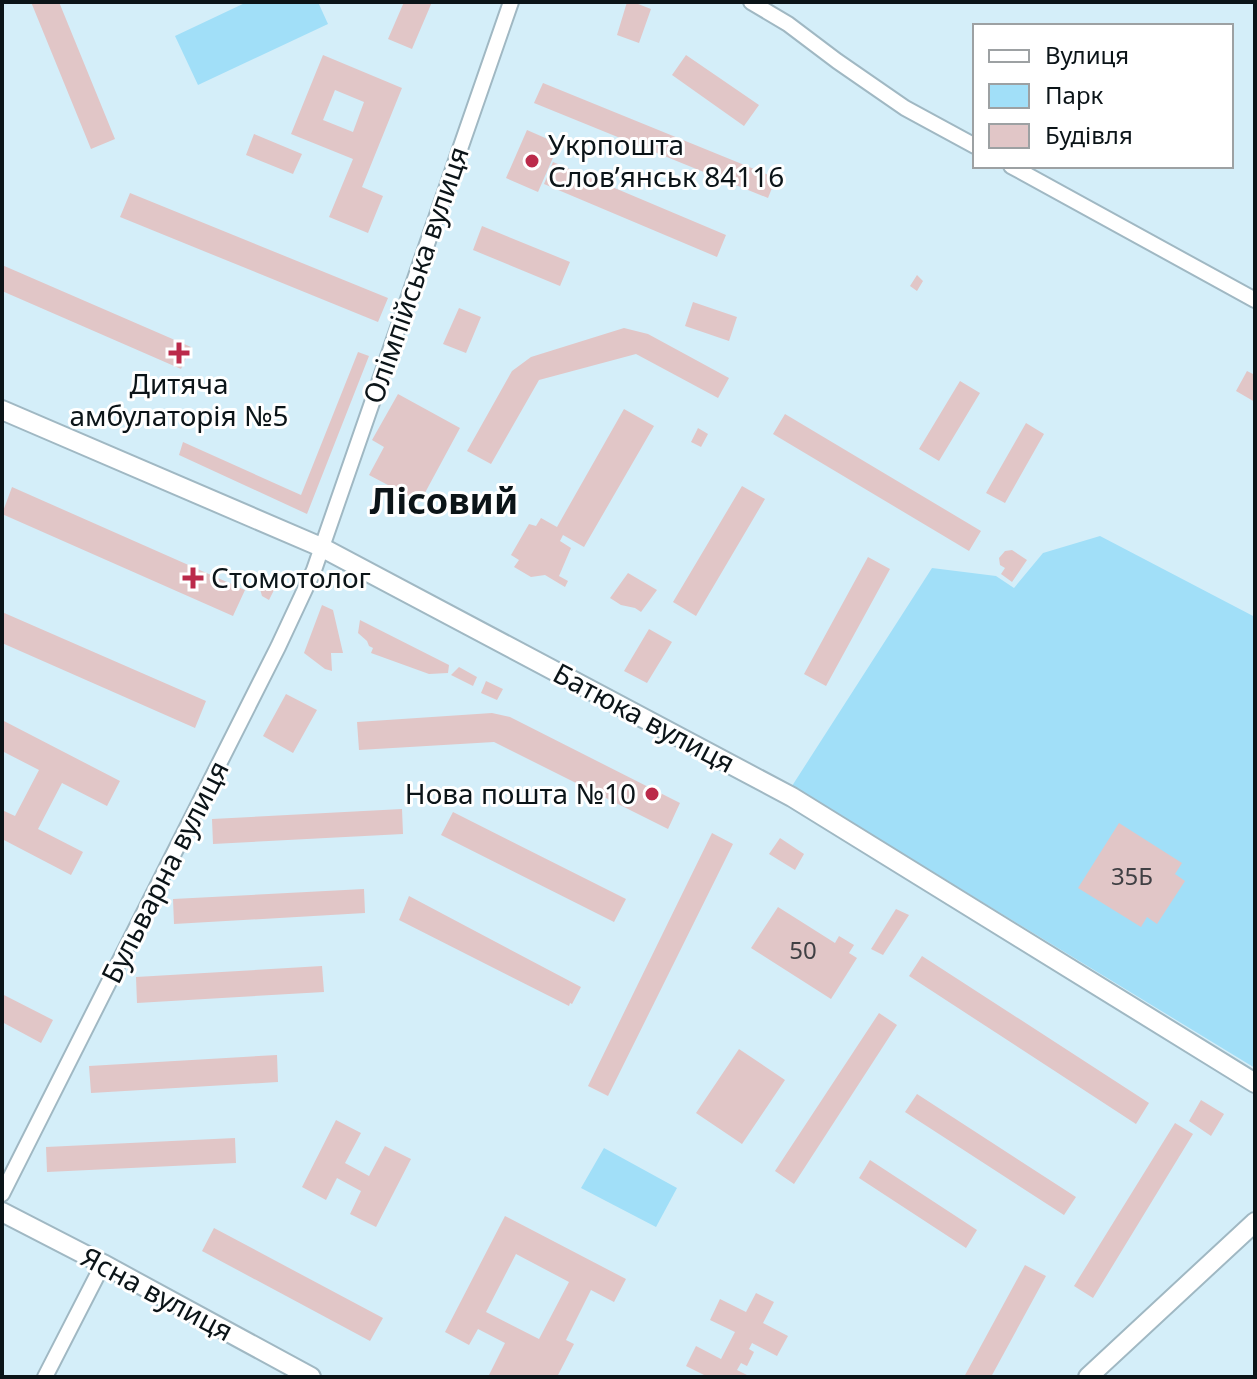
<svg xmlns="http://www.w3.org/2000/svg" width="1257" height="1379" font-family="'Noto Sans',sans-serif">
<rect width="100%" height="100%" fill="#d4eef9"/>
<!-- green -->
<path fill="#a1dff8" d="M247,2h71l10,22 -130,61 -23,-49z
M1100,536l155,81v451l-463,-282 140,-218 64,8 18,12 29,-35z
M604,1148l73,40 -21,39 -75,-39z"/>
<!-- building -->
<path fill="#e1c6c7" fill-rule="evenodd" d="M31,2h28l56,137 -24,10z
M404,2h28l-20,47 -24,-10z
M627,2h6l18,7 -12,34 -22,-8z
M323,55l79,33 -40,99 21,9 -15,37 -39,-16 24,-58 -62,-25zM335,90l29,12 -11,30 -30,-12z
M686,55l73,50 -15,21 -72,-51z
M543,83l233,95 -8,20 -234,-95z
M527,130l32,14 -21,48 -32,-14z
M254,134l48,20 -9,20 -47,-19z
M553,162l173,73 -9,22 -173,-73z
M130,193l258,105 -10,24 -258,-105z
M482,226l88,36 -10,24 -87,-36z
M2,265l189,82 -10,22 -179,-78z
M917,275l6,6 -6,10 -7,-5z
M693,302l44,15 -8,24 -44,-15z
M459,308l22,9 -15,36 -23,-9z
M624,328l24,6 81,44 -11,20 -82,-44 -97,26 -48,84 -24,-13 45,-80 19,-14z
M358,352l11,4 -62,158 -128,-59 4,-13 118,53z
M1247,371l8,4v27l-19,-11z
M960,381l20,12 -41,68 -20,-12z
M398,394l62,34 -40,74 -51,-27 15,-28 -12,-7z
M624,409l30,17 -70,121 -21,-12 -3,6 11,7 -12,28 9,5 -3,6 -20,-12 -14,2 -17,-10 5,-7 -8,-5 18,-31 7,2 5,-8 16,9z
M785,414l196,117 -12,20 -196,-117z
M1026,423l18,11 -39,69 -19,-10z
M698,428l10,6 -7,13 -10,-5z
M742,486l23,13 -69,117 -23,-14z
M12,487l233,103 -12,26 -231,-102z
M1012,550l15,10 -15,22 -11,-8 4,-6 -5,-3 -1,-7 6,-7z
M868,557l22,12 -64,117 -22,-12z
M628,573l29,17 -16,22 -6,-4 -14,-3 -11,-7z
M263,575l8,5 3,10 -5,10 -7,-4 -4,-14z
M322,605l11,5 10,43h-12l1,18 -7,-2 -21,-16z
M2,612l204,89 -11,27 -193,-85z
M360,620l89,45 -1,8 -19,1 -58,-21 2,-5 -4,-2 -2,-5 -9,-8z
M649,629l23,13 -25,41 -23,-12z
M459,667l18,10 -4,9 -22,-11z
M486,681l17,8 -6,11 -16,-7z
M286,694l31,16 -24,43 -30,-17z
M492,713l18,4 170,86 -12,26 -174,-87 -135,8 -2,-28z
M2,720l118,61 -13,25 -45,-23 -24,46 45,23 -12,23 -69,-36v-29l13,6 24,-46 -37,-19z
M402,809l1,25 -190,10 -1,-25z
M453,812l173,87 -12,23 -173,-87z
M1119,823l63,40 -7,11 10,7 -28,43 -10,-7 -6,10 -63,-39z
M712,833l21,11 -125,252 -20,-10z
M780,838l24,16 -9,16 -26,-16z
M364,889l1,24 -191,11 -1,-25z
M409,896l172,91 -9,17 -2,-1 -1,3 -170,-86z
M778,907l57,36 4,-7 15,9 -5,8 8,5 -26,41 -80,-51z
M896,909l13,6 -26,40 -12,-6z
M922,956l227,147 -13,21 -227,-148z
M322,966l2,26 -187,11 -1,-26z
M2,994l51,26 -12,23 -39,-21z
M879,1013l18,12 -103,159 -19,-13z
M739,1049l46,31 -43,64 -46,-31z
M277,1055l1,27 -187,11 -2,-27z
M917,1094l159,103 -12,18 -159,-103z
M1201,1100l23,14 -13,22 -22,-15z
M336,1120l25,13 -16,30 24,13 16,-30 26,13 -35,68 -26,-13 11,-23 -24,-13 -11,22 -24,-13z
M1175,1123l18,11 -100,164 -19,-12z
M235,1138l1,25 -189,9 -1,-25z
M870,1160l107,70 -11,18 -107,-70z
M505,1216l121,63 -12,23 -23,-12 -25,50 8,4 -17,33h-69l17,-34 -27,-14 -9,16 -24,-13zM516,1254l53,28 -30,57 -53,-27z
M214,1228l169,90 -13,23 -168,-90z
M1025,1265l21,11 -55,101h-27z
M756,1293l18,9 -11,21 25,13 -11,20 -25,-13 -3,6 5,3 -7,14 -6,-3 -4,7 14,7h-43l-22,-11 10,-20 25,13 14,-27 -25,-12 10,-21 26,13z"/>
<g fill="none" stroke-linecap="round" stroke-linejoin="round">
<!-- minor casing -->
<g stroke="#a0b8c3" stroke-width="18">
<path id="minor" d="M751,2l37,22 49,37 68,47 70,38
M1011,166l244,134
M2,1194l276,-547 36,-77 197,-568
M45,1377l58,-113"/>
</g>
<!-- tertiary casing -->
<g stroke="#a0b8c3" stroke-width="22">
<path id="tertiary" d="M2,410l319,137 471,250 463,286
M2,1212l101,52 208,113
M1088,1377l167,-155"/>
</g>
<!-- minor -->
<use href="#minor" stroke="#fff" stroke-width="14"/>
<!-- tertiary -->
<use href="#tertiary" stroke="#fff" stroke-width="18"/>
</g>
<!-- markers -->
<g fill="#bb2a4a" stroke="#fff" stroke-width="3">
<circle cx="532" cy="161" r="8"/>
<path d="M175 341h8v8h8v8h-8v8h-8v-8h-8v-8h8z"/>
<path d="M189 566h8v8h8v8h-8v8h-8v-8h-8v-8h8z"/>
<circle cx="652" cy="794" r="8"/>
</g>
<g text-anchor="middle" stroke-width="6" stroke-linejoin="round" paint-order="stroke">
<!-- number labels -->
<g font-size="24" fill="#404044">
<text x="1132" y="885">35Б</text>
<text x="803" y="959">50</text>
</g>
<!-- poi labels -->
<g font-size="28" fill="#0b1418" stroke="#fff" text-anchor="start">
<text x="548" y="155">Укрпошта<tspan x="548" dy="32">Слов’янськ 84116</tspan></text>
<text x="179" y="394" text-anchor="middle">Дитяча<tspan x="179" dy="32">амбулаторія №5</tspan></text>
<text x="211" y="588">Стомотолог</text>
<text x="636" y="804" text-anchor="end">Нова пошта №10</text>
</g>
<!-- street labels -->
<g font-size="28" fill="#0b1418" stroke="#fff">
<text transform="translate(416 275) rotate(-71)" y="10">Олімпійська вулиця</text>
<text transform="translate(644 718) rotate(28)" y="10">Батюка вулиця</text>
<text transform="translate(165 872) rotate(-63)" y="10">Бульварна вулиця</text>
<text transform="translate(157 1294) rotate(28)" y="10">Ясна вулиця</text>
</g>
<!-- district labels -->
<g font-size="36" font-weight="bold" fill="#0b1418" stroke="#fff">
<text x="444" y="514">Лісовий</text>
</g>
</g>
<!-- border -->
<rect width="1257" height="1379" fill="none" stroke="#0b1418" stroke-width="8"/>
<!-- legend -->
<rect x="973" y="24" width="260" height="144" fill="#ffffff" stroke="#9da1a3" stroke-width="2"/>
<rect x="989" y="50" width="40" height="12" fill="#ffffff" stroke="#9da1a3" stroke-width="2"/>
<text x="1045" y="64" font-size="24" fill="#0b1418">Вулиця</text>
<rect x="989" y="84" width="40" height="24" fill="#a1dff8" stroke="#9da1a3" stroke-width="2"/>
<text x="1045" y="104" font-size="24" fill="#0b1418">Парк</text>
<rect x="989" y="124" width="40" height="24" fill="#e1c6c7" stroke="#9da1a3" stroke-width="2"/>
<text x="1045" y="144" font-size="24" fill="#0b1418">Будівля</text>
</svg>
